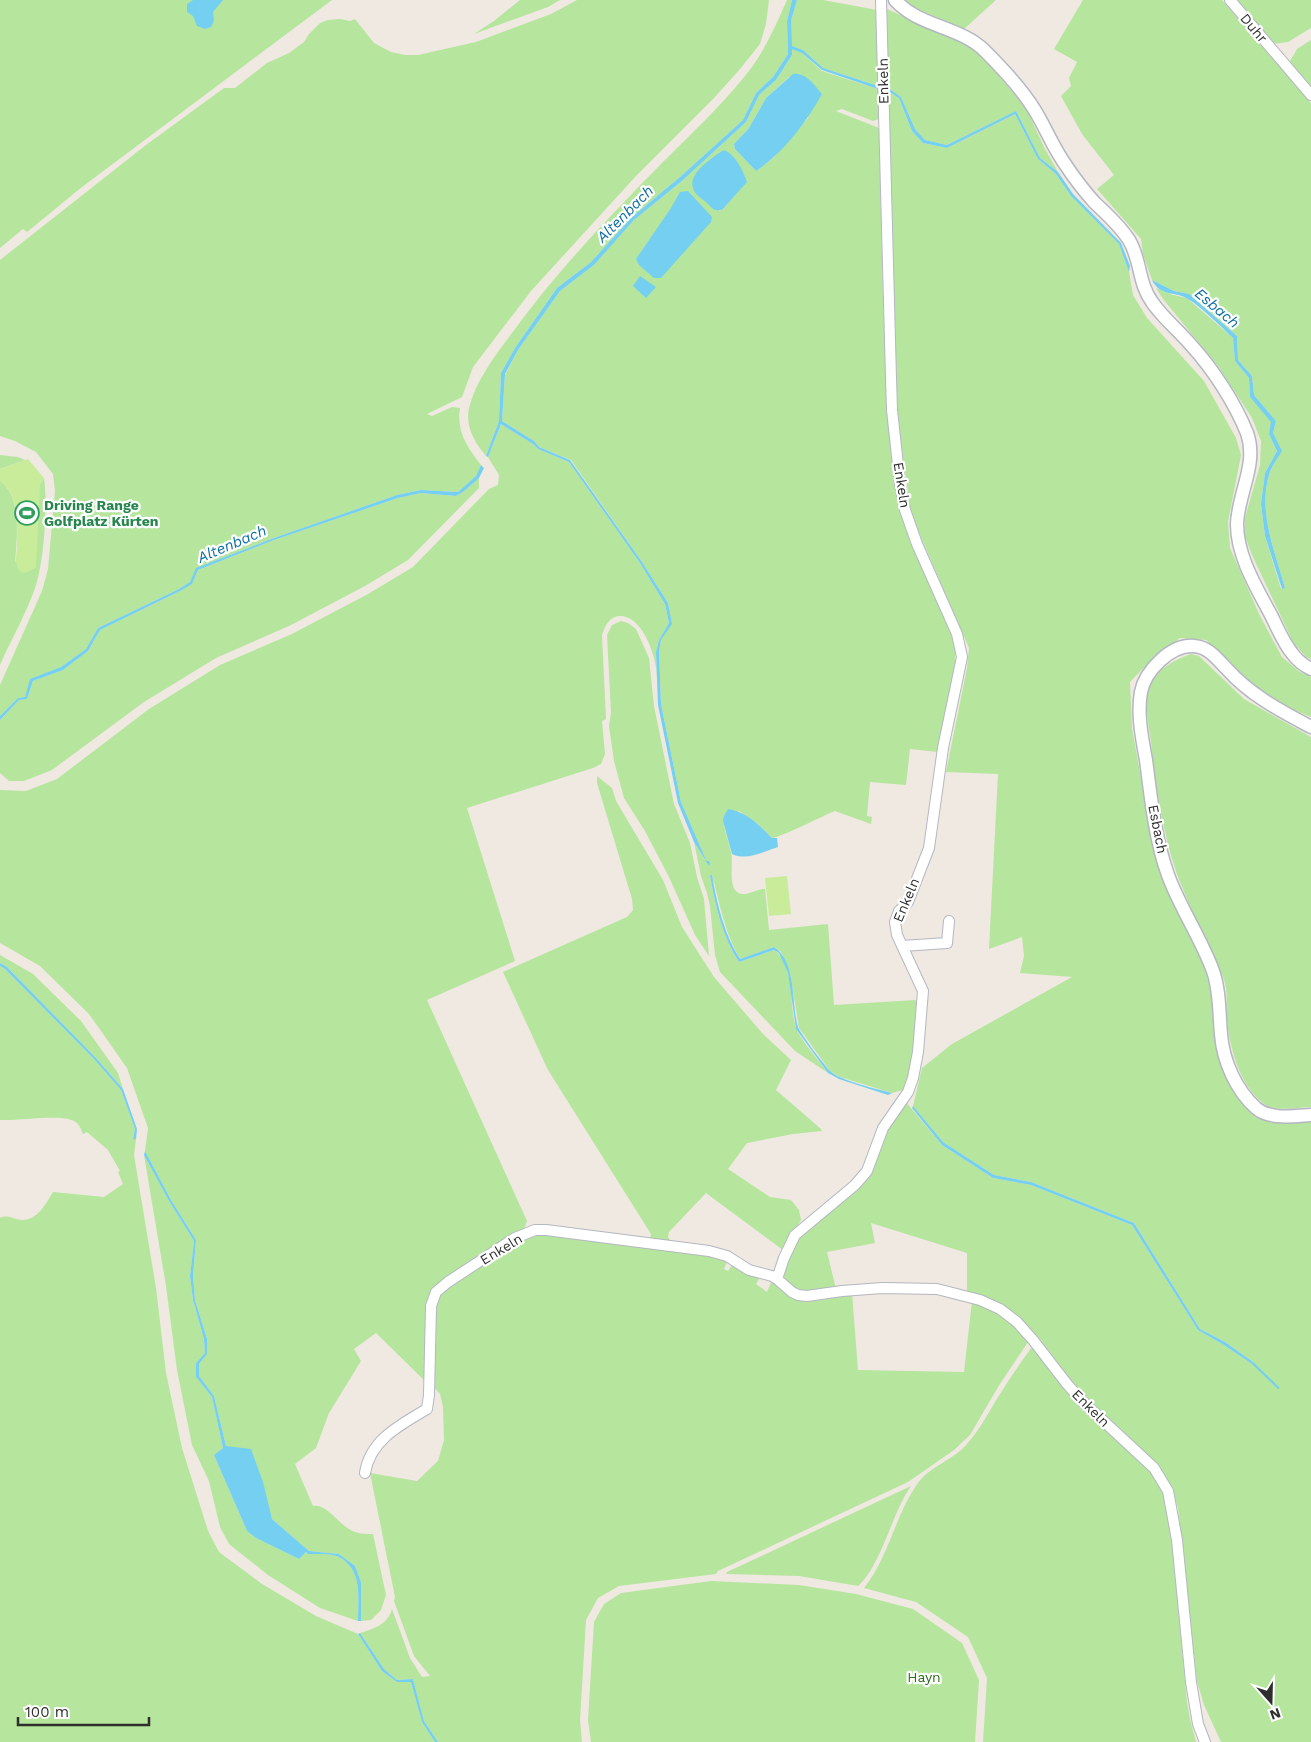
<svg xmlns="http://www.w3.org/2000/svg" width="1311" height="1742" font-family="'Work Sans',sans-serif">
<rect width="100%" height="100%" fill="#efe9e1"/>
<!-- green -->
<path fill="#b6e59e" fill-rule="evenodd" d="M0,0h332l-250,187 -55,45 -4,-3 -23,19z
M520,0h40l-12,7 -74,27 20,-13z
M577,0h192l-3,24 -6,20 -20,25 -26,29 -78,78 -105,115 -58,76 -11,30 -35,17 5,2 20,-9 8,1c-4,24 8,40 21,57l-5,11 -18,16 -37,-2 -24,5 -123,43 -77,30 -7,14 -11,7 -81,39 -12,21 -25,18 -30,12 -6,18 -7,1 -18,18v-31l42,-94 6,-22 7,-78 -2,-17 -17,-22 -21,-11 -15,-5v-176l146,-115 78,-57h11l32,-25 22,-10 15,-11 5,-8 11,-11 8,-3 12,-1 10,2 5,-2 19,24 17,9 14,3h13l58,-13 75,-28z
M787,0h5l-5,21 1,33 -15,23 -17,16 -13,27 -63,57 -48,40 -41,45 -34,26 -42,60 -14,25 -2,48 -13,35c-11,-13 -21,-29 -17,-48 7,-28 26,-52 43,-75 44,-61 97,-116 150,-170 28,-28 58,-56 83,-87 19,-23 30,-49 42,-76z
M797,0h26l54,10 1,76 -55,-18 -20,-18 -12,-4v-25z
M905,0h91l-32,29 -51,-22z
M1083,0h139l89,103v556l-5,-2 -13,-15 -41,-87 -7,-19v-18l15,-53 1,-24 -9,-23 -34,-52 -55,-67 -7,-11 17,7 14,3 46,40 2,23 14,17 1,19 22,25 -3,12 8,17 -12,22 -4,31 4,32 16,53 4,-1c-10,-36 -27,-75 -16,-113 2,-8 8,-16 12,-24l-8,-18 3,-12 -22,-26 -2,-19 -14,-16 -1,-24 -48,-42 -15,-3 -22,-11 -9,-26 -2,-15 -44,-50 17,-14 -32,-41 -21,-38 10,-10 -2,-8 8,-16 -23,-13z
M1235,0h76v28l-23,14 -15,2z
M887,9l81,37 18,15 40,47 19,41 13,23 -18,-14 -24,-47 -69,34 -22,-5 -10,-11 -14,-32 -13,-9z
M1311,40v47l-22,-24 8,-14z
M792,48l10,5 20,18 56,18 1,30 -6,2 -31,-12 -6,2 43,17 4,171 5,122 7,55 18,70 42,98v22l-17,86 -28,-3 -4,36 -36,-3 -3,34 5,1 -1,7 -36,-13c-11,4 -55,27 -63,27l-14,-14 -19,-13 -15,15c2,9 5,17 7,26 3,11 -5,40 11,42 7,1 15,-5 23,-5l4,41 59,-6 6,81 82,-5c2,29 0,63 -13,90l-11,3 -52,-16 -10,-6 -31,-43 -9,-55 -9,-21 -7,-5 -34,12c-16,-27 -20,-55 -28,-84h-2c5,31 12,61 29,87l35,-12c21,13 15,57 22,78 3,10 25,35 32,45l-33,-22 -75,-79 -5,-17 -5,-49 -3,-13 -6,-17 -7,-34 11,18 5,3 -4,-3 -25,-58 -20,-98 -2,-52 2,-12 10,-16 -3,-21 -26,-41 -71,-102 -32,-13 -5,-6 -32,-20 3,-46 13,-25 42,-59 34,-26 40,-45 49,-40 63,-58 13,-27 17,-15 16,-25zM800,74l13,10 -5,34 -35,40 -17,13 -21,-22 -1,-5 15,-16 17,-30 23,-21zM723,150l24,31 -25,29 -3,1 -25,-34 9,-11z
M888,91l11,7 13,33 11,12 24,5 68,-34 23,45 18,15 15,22 48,48 10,28 4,23 14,23 57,63 32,57 5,17 -13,67 2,26 30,68 22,41 18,15 11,5v40l-21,-9 -37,-23 -47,-45 -26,-2 -28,21 -22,23 2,46 22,123 6,23 45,94 6,25 4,50 10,32 17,28 13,14 17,6 39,-1v620h-90l-17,-37 -7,-24 -19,-173 -7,-22 -12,-21 -72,-67 -16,-18 -31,-41 -18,-19 -55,-28v-39l-96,-30 4,20 -48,9 9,37 -24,4 -18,-4 -9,-8 -2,-10 13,-30 5,-6 74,-71 10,-28 8,-16 13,-18 36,43 51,33 38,7 101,40 66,105 26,15 28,19 1,-2 -28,-20 -25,-13 -66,-106 -103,-41 -37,-7 -51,-33 -30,-36 9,-38 30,-24 120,-67 -52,-4 4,-17 -2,-19 -33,12 9,-175 -52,-2 21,-104 2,-20 -58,-134 -13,-94z
M501,424l32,20 5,5 31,13 71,101 25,41 4,19 -10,17 -3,12 2,53c-1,-15 0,-33 -4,-47 -4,-16 -16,-43 -35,-42 -10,1 -14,10 -17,19l4,84 -4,2 3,33 -4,10 -8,4 -126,40 48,153 -88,39 100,221 -3,8 -91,61 -7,92 -50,-49 -22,16 7,12 -32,52 -13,35 -21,16 18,42c13,-3 25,17 36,23 8,5 16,5 24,5l13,61 -5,15 -10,10 -10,1v-39l-6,-16 -16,-12 -30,-3 -37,-32 -5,-16 -41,-57 -12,-50 -15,-20v-12l8,-10v-15l-12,-39 -2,-24 3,-36 -25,-40 -26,-49 3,-23 -21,-60 -38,-54 -49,-48 -40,-23v-153l26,1 31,-12 92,-70 71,-44 72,-31 76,-40 45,-27 76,-78 9,-4 1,-10 -11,-18z
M0,455l18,2 7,3 -25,9z
M44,478c4,26 0,85 -9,110 -9,26 -24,52 -35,77v-184c22,15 17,57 15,82l25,-79z
M479,478v10l-71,72 -43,26 -76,40 -73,32 -72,44 -92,68 -28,11h-15l-9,-8v-53l19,-20 8,-1 6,-18 30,-11 25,-19 12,-21 80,-39 12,-8 6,-13 76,-30 124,-42 23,-5 35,3 7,-4z
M621,621l7,2 8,6 13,29 5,48 20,98 16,39 7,34 7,22 5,57 -14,-21 -26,-58 -24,-46 -21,-33 -10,-37 -5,-35 2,-13 -4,-78 5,-10z
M1191,654l8,2 45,43 67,38v370c-15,0 -35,6 -48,-4 -24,-18 -34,-58 -36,-85 -1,-12 1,-27 -3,-38 -3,-8 -7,-16 -11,-24 -10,-23 -22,-46 -31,-69 -18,-43 -26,-99 -31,-145 -2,-16 -7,-36 -2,-52 5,-19 24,-30 42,-36z
M597,776l15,12 4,13 47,79 19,47 32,50 49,57 28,26 -15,30 45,39 1,2 -29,3 -46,9 -19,26 42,28 21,3 8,10 2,10 -18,30 -77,-57 -37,39 -1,5 3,5 -21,-3 1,-5 -103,-164 -45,-98 124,-55 6,-7 -1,-11 -35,-116z
M0,955l33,19 48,47 37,52 5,16 -27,-31 -89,-91 -7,-4z
M0,966l5,3 89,90 27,31 14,39 -2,9 3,1 -2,16 22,133 10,85 16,75 26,83 11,21 43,32 54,32 42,18 24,37 15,11 14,-1 11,41 13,20h-435v-524c6,-3 10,-1 16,1 19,5 28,-12 37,-27l51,5 19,-13 -5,-12 2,-1 -12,-21 -21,-18 -4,2c-2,-5 -4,-11 -9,-13 -16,-7 -54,0 -74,-1z
M144,1155l25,46 25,40 -4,35 3,24 11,39 1,14 -9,10v14l16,20 11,51 -9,7 33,76 9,7 43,21 7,-7 2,2c9,0 23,-1 31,3 24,13 19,41 19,64l-38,-13 -52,-33 -39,-31 -9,-17 -11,-46 -17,-36 -15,-75 -11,-84z
M548,1235l160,20 19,7 -3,7 4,2 4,-6 14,10 14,2 -4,7 11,8 5,-12c6,5 10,12 17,16 18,11 44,1 63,-3l6,77 106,2 8,-71 35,17 21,24 -30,45 -28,48 -16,15 -46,32 -190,89 -2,3 -97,12 -21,12 -12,22 -6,100 2,22h-144l-14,-21 -11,-42 -16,1 -13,-11 -24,-36c14,-4 28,-9 32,-24l18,49 12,19 8,-1 -16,-20 -20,-55 1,-4 -25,-124 47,8 21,-20 6,-21 -1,-33 -3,-13 -7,-8 2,-79 5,-12 11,-10 66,-43 15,-6z
M1032,1347l31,41 16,19 71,64 14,25 8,46 15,160 3,17 6,23h-213l4,-64 -19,-41 -52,-35 -52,-14c25,-31 31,-73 54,-105 12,-17 34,-22 48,-38 15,-16 24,-36 36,-54 9,-15 20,-30 30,-44z
M911,1486c-19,27 -30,80 -53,100l-59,-10 -73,-2 1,-2z
M711,1581l88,4 57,9 57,15 49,34 17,37 -4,62h-384l-3,-22 6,-98 10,-18 17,-11z"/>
<!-- pitch -->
<path fill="#c9ec9a" d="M28,459l16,19 -4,6 -4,84 -12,5 -5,-2c-4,-9 -3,-14 -2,-23 0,-23 3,-53 -17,-67v-12z
M787,876l4,38 -22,2 -4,-38z"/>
<!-- water -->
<path fill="#75cff0" d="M193,0h30l-10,12 1,9 -3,6 -6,2 -8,-3 -4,-10 -6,-4v-8z
M792,0h5l-6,21 1,25 11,4 20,18 55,18v3l-56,-19 -20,-17 -10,-4v6l-16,25 -17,15 -13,27 -63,58 -49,40 -40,45 -34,26 -42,59 -13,24 -3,47 32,20 5,6 31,13 72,102 26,41 4,21 -11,16 -2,12 2,52 20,98 25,58 4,2 -1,4 -15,-24 -16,-39 -20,-98 -2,-53 3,-12 10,-17 -4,-19 -25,-41 -71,-101 -31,-13 -5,-5 -32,-20 -13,33 -2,-1 13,-35 2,-48 14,-25 42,-60 34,-26 41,-45 48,-40 63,-57 13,-27 17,-16 15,-23 -1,-33z
M793,74c13,-2 21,11 29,20 -16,29 -38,58 -66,77l-21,-22 -1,-5 15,-16 17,-30z
M888,88l13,9 14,32 10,11 22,5 69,-34 24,47 18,14 15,22 48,49 9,23 -1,6 -10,-28 -48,-48 -15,-22 -18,-15 -23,-45 -68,34 -24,-5 -11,-12 -13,-33 -11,-7z
M723,150c12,3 20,21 24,32l-25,28c-8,2 -11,-3 -16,-8 -5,-4 -12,-8 -13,-14 -5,-16 20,-30 30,-38z
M688,191l24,26 -1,5 -50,56h-7l-15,-13 -3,-6 35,-51 9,-16z
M640,276l16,11 -10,11 -13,-12z
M1152,280l22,11 15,3 48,42 1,24 14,16 2,19 22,26 -3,12 9,18c-5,8 -11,16 -13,24 -11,38 6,77 16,113l-3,1 -17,-53 -4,-32 4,-31 12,-22 -8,-17 2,-12 -21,-25 -1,-19 -14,-17 -2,-23c-13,-12 -30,-30 -45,-39 -12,-8 -28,-2 -36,-19z
M481,465l3,3 -5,10 -16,14 -7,4 -35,-3 -23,5 -124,42 -76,30 -6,14 -12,7 -80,39 -12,21 -25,19 -30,11 -6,18 -8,1 -19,20v-4l18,-18 7,-1 5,-18 31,-12 25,-18 12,-21 81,-39 11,-7 6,-14 78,-30 123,-43 24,-5 37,2 18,-16z
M728,809c19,3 31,16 44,29h5l1,9c-15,5 -32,14 -46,7l-9,-33 1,-5z
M710,875h2c5,29 12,59 28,84l34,-12c23,15 17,57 24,80 2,6 27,39 32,44 11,10 47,18 62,22l-4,2 -49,-16 -11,-6 -32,-44 -8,-56 -9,-20 -5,-3 -35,12c-17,-26 -24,-57 -29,-87z
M0,963l7,4 89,91 27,31 14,40 -1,10h-3l2,-10 -14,-39 -27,-31 -89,-90 -5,-3z
M913,1106l30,36 51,33 37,7 103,41 66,106 25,13 28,20 27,26 -2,1 -26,-25 -28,-19 -26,-15 -66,-105 -101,-40 -38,-7 -51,-33 -30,-37z
M145,1151l26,49 25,40 -3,36 2,24 12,39v15l-8,10v12l15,20 12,50 25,3 12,33 9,37 37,32 30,3 16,12 6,16v39h-3c0,-23 5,-51 -19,-64 -8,-4 -22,-3 -31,-3l-2,-2 -7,7 -43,-21 -9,-7 -33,-76 9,-7 -11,-51 -16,-20v-14l9,-10 -1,-14 -11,-39 -3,-24 4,-35 -25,-40 -25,-46z
M360,1633l24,36 13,11 16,-1 11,42 14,21h-3l-13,-20 -11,-40h-14l-15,-11 -24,-37z"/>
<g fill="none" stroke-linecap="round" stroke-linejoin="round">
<!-- minor casing -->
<g stroke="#b4b7c1" stroke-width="12">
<path id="minor" d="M1230,0l81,95
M902,946l45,-3 2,-22
M777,1279l7,-21 11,-23 60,-50 12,-14 16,-43 25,-36 5,-14 5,-26 5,-61 -26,-56 -2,-13 4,-11 9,-9 21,-54 14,-100 19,-91 -5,-23 -40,-90 -12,-34 -5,-26 -8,-74 -1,-32 -10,-378
M365,1473c5,-33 35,-48 62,-64l2,-14 2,-89 5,-14 12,-10 67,-44 20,-8h11l163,21 18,5 22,14 23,6 5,3 15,13 6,3 9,1 35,-5 40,-3 55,1 43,11 20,9 17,13 16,18 34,44 16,18 71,66 14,23 9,49 14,142 7,42 7,18"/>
</g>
<!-- tertiary casing -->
<g stroke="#b4b7c1" stroke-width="15">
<path id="tertiary" d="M895,0c24,27 65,26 90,51 17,17 36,37 49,58 12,19 19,39 33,58 8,12 18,25 28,36 12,11 25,23 34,37 12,19 9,43 23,62 11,16 27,29 39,43 22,24 44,58 56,88 11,31 -9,60 -10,91 0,33 20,64 35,93 6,12 11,25 20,36 5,7 11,12 19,16
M1311,727c-30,-16 -61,-32 -84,-58 -10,-10 -18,-22 -33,-23 -23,-2 -49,25 -53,46 -4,22 1,46 5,68 5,38 9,79 22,115 12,33 33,63 45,96 7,20 6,42 8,63 2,27 15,56 35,74 14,12 38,8 55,7"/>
</g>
<!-- minor -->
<use href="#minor" stroke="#fff" stroke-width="10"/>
<!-- tertiary -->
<use href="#tertiary" stroke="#fff" stroke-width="12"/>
</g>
<!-- icons -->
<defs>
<g id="stadium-ring" transform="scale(1.25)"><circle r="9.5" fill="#fff" stroke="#2e9e5b" stroke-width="1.5"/><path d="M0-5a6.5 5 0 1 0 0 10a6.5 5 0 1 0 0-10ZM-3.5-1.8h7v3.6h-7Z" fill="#2e9e5b"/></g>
</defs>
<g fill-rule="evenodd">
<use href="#stadium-ring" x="27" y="513"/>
</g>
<g text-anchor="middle" stroke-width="4.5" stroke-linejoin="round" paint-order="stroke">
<!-- street labels -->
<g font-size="14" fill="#2e2e2e" stroke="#fff">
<text transform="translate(1254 28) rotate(50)" y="5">Duhr</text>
<text transform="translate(883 81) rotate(-91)" y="5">Enkeln</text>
<text transform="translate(902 485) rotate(81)" y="5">Enkeln</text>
<text transform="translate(1158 829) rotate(79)" y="5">Esbach</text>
<text transform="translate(906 900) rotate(-67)" y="5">Enkeln</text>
<text transform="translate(501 1249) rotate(-31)" y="5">Enkeln</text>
<text transform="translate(1091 1408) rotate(45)" y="5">Enkeln</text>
</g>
<!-- leisure labels -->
<g font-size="14" font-weight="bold" fill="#27864d" stroke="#fff" text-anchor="start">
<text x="44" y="510">Driving Range<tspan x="44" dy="16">Golfplatz Kürten</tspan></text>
</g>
<!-- park labels -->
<g font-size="14" fill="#2c6e1b" stroke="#fff">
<text x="924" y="1682">Hayn</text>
</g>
<!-- water labels -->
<g font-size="15" font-style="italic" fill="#0d6fa3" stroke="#fff">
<text transform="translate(625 214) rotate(-45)" y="5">Altenbach</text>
<text transform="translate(1217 308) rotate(40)" y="5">Esbach</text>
<text transform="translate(232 544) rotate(-23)" y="5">Altenbach</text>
</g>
</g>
<!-- north arrow -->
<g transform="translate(1271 1702) rotate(160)" stroke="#ffffff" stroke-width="4" paint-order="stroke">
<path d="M0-4L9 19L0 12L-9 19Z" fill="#2e2e2e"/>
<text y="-8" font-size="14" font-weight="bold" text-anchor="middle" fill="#2e2e2e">N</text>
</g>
<!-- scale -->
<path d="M18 1717v8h131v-8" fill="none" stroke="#2e2e2e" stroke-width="2.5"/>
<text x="25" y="1717" font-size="15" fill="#2e2e2e" stroke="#ffffff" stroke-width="4" paint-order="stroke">100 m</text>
</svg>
